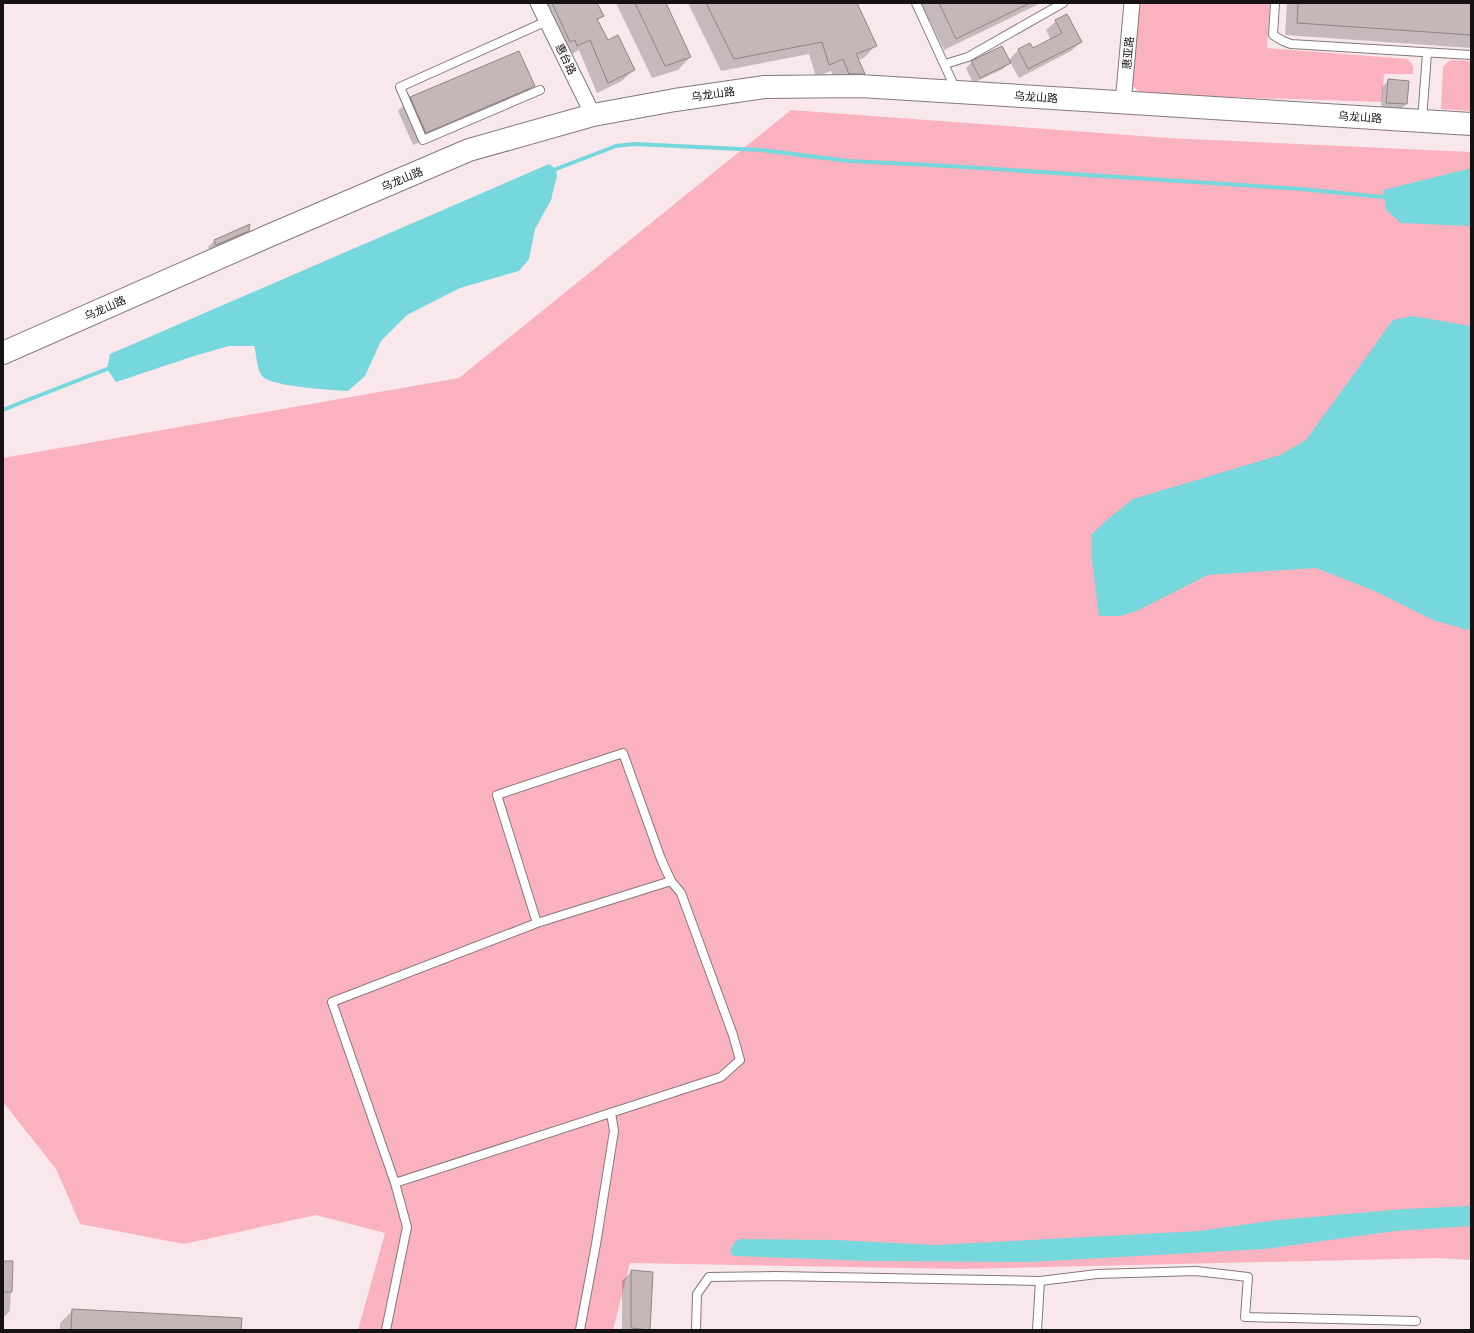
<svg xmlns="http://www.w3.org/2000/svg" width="1474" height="1333" font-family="'Work Sans','Noto Sans SC',sans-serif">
<rect width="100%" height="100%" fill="#f8e8eb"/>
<!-- green -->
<path fill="#fbb2c0" d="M1138,3h132l-3,45 141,11 5,7v8h-29l-2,28 -214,-7 -29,-3 -7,-7z
M1450,60l21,1v50l-30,-2 2,-42z
M791,110l377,28 303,14v1108l-32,-2 -478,11 -331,-6 -17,67h-255l27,-97 -69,-18 -132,29 -104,-20 -24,-55 -53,-67v-644l456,-80z"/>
<!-- water -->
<path fill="#76d7dc" d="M549,164l7,5 1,7 -6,24 -16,29 -6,30 -10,12 -59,17 -53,27 -26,26 -16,35 -17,15c-16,-1 -76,-4 -86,-15 -6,-8 -5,-22 -8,-30h-25l-35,10 -78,26 -9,-13 3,-15z
M1468,169h3v57l-70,-3 -15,-13 -3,-20z
M1412,316l59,10v302l-3,2 -35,-10 -56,-28 -61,-24 -108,7 -71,36 -17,5h-21l-8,-63 1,-19 16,-15 25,-20 147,-44 26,-15 87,-120z
M1471,1206v20l-76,5 -130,18 -235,13 -159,-1 -138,-5 -3,-5 5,-9 5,-3 95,1 101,5 263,-14 79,-11 127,-11z"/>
<!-- shadow -->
<path fill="#0003" d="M536,3h60l7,13 -6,5 10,20 26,29 -11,11 -25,12 -18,-43 -13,7z
M616,3h49l25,54 -12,13 -26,8z
M688,3h167l21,42 -12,13 -6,2 6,14 -12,12h-15l-6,-15 -15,6 -7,-23 -88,17z
M921,3h120l-97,47z
M1287,3h184v45l-186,-13z
M1056,21l25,21 -10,9 -52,27 -9,-16 -7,7 -30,14 -7,-15 6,-6 36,-1 10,-11 12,-6 3,5 18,-9 -5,-10z
M1388,81l18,23 -6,6 -19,-1 1,-22z
M533,86l-12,13 -108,46 -15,-34 13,-13z
M248,230l-6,7 -32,14 -2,-4 6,-6z
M3,1262h9l-2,49 -7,7z
M632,1271l17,59h-27v-49z
M73,1310l167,20h-180v-7z"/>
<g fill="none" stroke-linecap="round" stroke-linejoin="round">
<!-- stream -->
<path stroke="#76d7dc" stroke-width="4" d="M556,169l60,-23 18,-2 127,6 88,11 100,5 352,23 82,8
M3,410l17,-7 87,-34"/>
</g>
<!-- building -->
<path fill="#c5b6b8" stroke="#918486" d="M552,3h45l7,13 -7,3 11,21 10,-5 17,35 -27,13 -18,-43 -13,6 -2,-6 -5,2z
M635,3h31l25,54 -26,9z
M706,3h151l20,43 -21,8 9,20h-16l-6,-15 -14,6 -7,-23 -88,17z
M939,3h91l-74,36z
M1298,3h173v32l-174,-12z
M1067,14l15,28 -54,27 -10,-20 12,-6 3,5 29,-15 -7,-13z
M1002,46l9,17 -31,15 -9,-17z
M519,51l16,35 -109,47 -16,-36z
M1388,79l21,2 -2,23 -21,-1z
M250,224l-1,7 -33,14 -2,-5z
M3,1261h10l-1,31h-9z
M631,1270l22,2 -3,58 -19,-2z
M72,1309l170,9 -1,12h-170z"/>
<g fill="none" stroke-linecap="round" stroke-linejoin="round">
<!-- lane casing -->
<g stroke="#85787a" stroke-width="10">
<path id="lane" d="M916,3l40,87
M1275,3l-2,32 10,6 8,3 180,11
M945,64l23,-7 95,-54
M540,90l-117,50 -23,-53 147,-66
M1422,120l5,-67
M395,1183l326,-106 19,-17 -7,-25 -52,-142 -10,-12 -10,-22 -38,-106 -126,42 40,128
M386,1330l21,-103 -12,-44 -63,-181 205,-79 134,-42
M580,1330l16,-86 18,-113 -3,-18
M696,1330l1,-36 12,-17 66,-1 265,5 57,-7 99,-3 52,6 -3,40 171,4
M1037,1330l3,-49"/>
</g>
<!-- street casing -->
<g stroke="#85787a" stroke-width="17">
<path id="street" d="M538,3l55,112
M1123,103l9,-100"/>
</g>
<!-- secondary casing -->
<g stroke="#85787a" stroke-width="24">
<path id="secondary" d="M3,353l263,-116 203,-87 124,-35 82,-15 90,-13 95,-1 611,38"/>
</g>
<!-- lane -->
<use href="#lane" stroke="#fff" stroke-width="8"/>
<!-- street -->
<use href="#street" stroke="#fff" stroke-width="15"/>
<!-- secondary -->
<use href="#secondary" stroke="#fff" stroke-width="22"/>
</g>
<g text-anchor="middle" stroke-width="3" stroke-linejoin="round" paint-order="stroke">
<!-- street labels -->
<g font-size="11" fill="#161112" stroke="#fff">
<text transform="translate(1128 53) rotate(-85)" y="4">惠亚路</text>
<text transform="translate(566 59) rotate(64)" y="4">惠台路</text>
<text transform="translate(713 94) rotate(-8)" y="4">乌龙山路</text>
<text transform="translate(1036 97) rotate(4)" y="4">乌龙山路</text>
<text transform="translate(1360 117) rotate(4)" y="4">乌龙山路</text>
<text transform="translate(402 179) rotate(-23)" y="4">乌龙山路</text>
<text transform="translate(105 308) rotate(-24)" y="4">乌龙山路</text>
</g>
</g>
<!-- border -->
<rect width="1474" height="1333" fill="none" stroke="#161112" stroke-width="8"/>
</svg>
